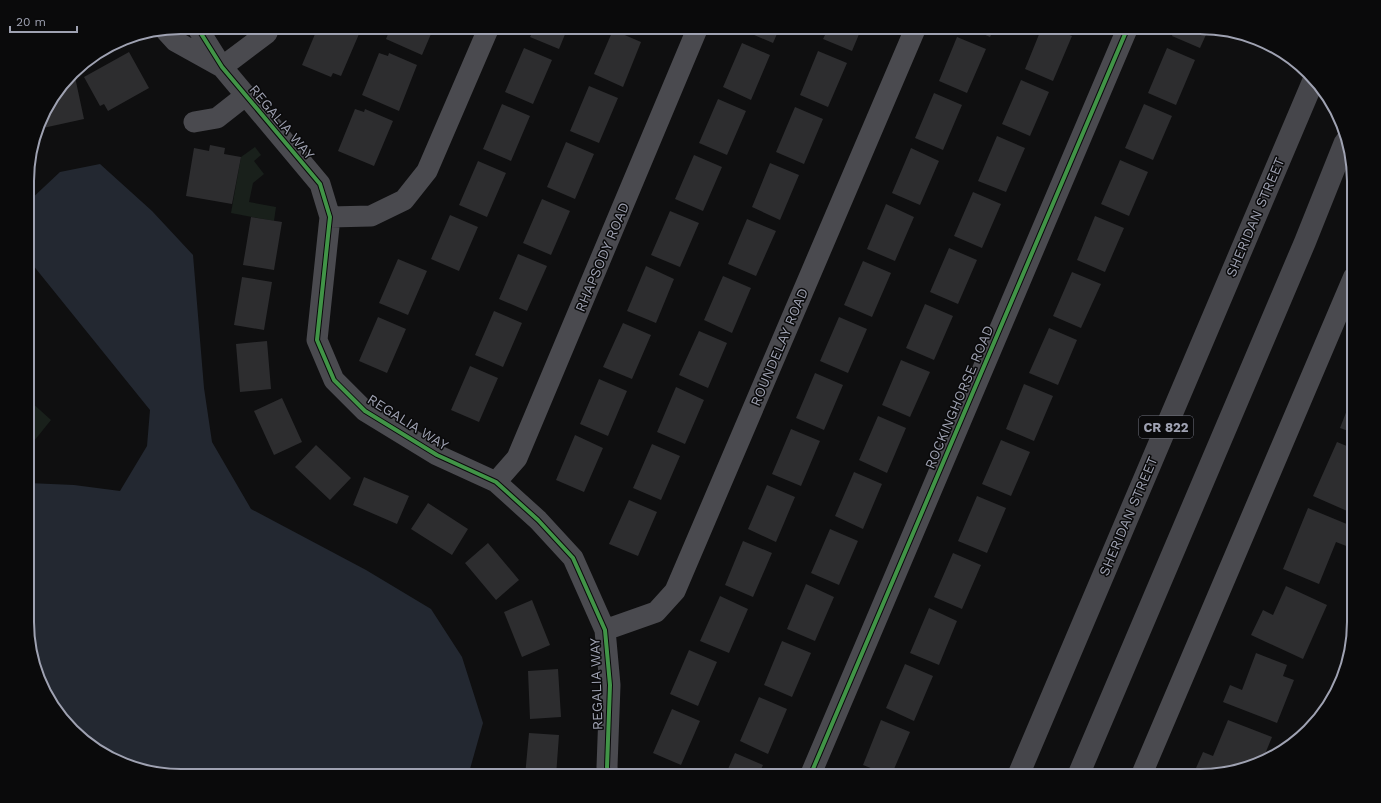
<svg xmlns="http://www.w3.org/2000/svg" width="1381" height="803" font-family="'Work Sans',sans-serif">
<rect width="100%" height="100%" fill="#0f0f10"/>
<!-- green -->
<path fill="#19201b" d="M255,147l6,8 -7,6 10,13 -11,9 -4,19 27,5 -2,14 -43,-8 10,-56z
M30,401l21,19 -17,21 -6,-5v-33z"/>
<!-- water -->
<path fill="#232831" d="M100,164l52,47 41,44 11,133 8,54 39,67 115,61 65,39 31,48 21,66 -15,53h-287l-40,-5 -37,-16 -51,-48 -25,-65v-159l46,2 46,6 27,-45 3,-36 -122,-151v-57l32,-30z"/>
<!-- building -->
<path fill="#2d2d2f" d="M318,27h23l18,7 -18,42 -8,-3 -2,4 -29,-12z
M391,27h43l-12,28 -36,-16z
M535,27h33l-9,22 -29,-12z
M747,27h33l-7,16 -28,-12z
M829,27h33l-10,24 -29,-12z
M967,27h28l-5,10z
M1042,27h8l22,9 -19,45 -28,-12z
M1176,27h24l9,1 -9,20 -28,-12z
M613,30l28,12 -18,45 -29,-13z
M957,37l29,12 -19,44 -28,-12z
M742,43l28,12 -19,45 -28,-13z
M524,48l28,12 -19,44 -28,-12z
M1167,48l28,12 -19,45 -28,-12z
M818,51l29,12 -19,44 -28,-12z
M129,52l20,36 -41,23 -4,-7 -4,2 -16,-29z
M379,53l9,3 1,-3 28,12 -18,46 -37,-16z
M75,77l9,42 -41,9 -2,-8 2,-7 26,-34z
M1021,80l28,12 -19,44 -28,-12z
M589,86l29,12 -19,45 -29,-12z
M934,93l28,12 -19,45 -28,-12z
M718,99l28,12 -19,44 -28,-12z
M502,104l28,12 -19,45 -28,-12z
M1144,104l28,12 -19,44 -28,-12z
M795,107l28,12 -19,45 -28,-12z
M355,109l9,3 1,-3 28,12 -19,45 -36,-15z
M997,136l28,12 -19,44 -28,-11z
M566,142l28,12 -19,45 -28,-12z
M210,145l15,3 -1,6 17,3 -9,47 -46,-8 8,-48 15,3z
M911,148l28,13 -19,44 -28,-12z
M694,155l28,12 -19,44 -28,-12z
M1120,160l28,12 -19,44 -28,-12z
M478,161l28,12 -19,44 -28,-12z
M770,163l29,12 -19,45 -28,-13z
M973,192l28,12 -19,44 -28,-12z
M542,199l28,12 -19,44 -28,-12z
M886,204l28,13 -19,44 -28,-12z
M670,211l29,12 -19,44 -29,-12z
M450,215l28,12 -19,44 -28,-12z
M1095,216l29,12 -19,44 -28,-12z
M251,217l31,5 -8,48 -31,-5z
M747,219l29,12 -20,45 -28,-12z
M949,248l28,12 -19,44 -28,-12z
M518,254l29,12 -20,45 -28,-12z
M398,259l29,12 -19,44 -29,-12z
M863,261l28,12 -19,44 -28,-12z
M646,266l28,13 -18,44 -29,-12z
M1072,272l29,12 -20,44 -28,-12z
M723,276l28,12 -19,45 -28,-13z
M242,277l30,5 -8,48 -30,-5z
M925,304l28,12 -19,44 -28,-12z
M494,311l28,12 -19,44 -28,-12z
M378,317l28,12 -19,44 -28,-12z
M839,317l28,12 -19,44 -28,-12z
M623,323l28,12 -19,44 -29,-12z
M1049,328l28,12 -19,45 -29,-12z
M699,331l28,12 -19,45 -29,-13z
M267,341l4,48 -31,3 -4,-48z
M901,360l29,12 -20,45 -28,-12z
M470,366l28,12 -19,44 -28,-12z
M815,373l28,12 -19,45 -28,-12z
M599,379l28,12 -19,45 -28,-12z
M1024,384l29,12 -19,45 -28,-12z
M676,387l28,13 -19,44 -28,-12z
M282,398l20,44 -28,13 -20,-44z
M1347,410l7,3v20l-14,-5z
M878,416l28,12 -19,45 -28,-13z
M791,429l29,12 -19,45 -29,-12z
M575,435l28,13 -19,44 -28,-12z
M1001,440l29,12 -19,44 -29,-12z
M1337,442l17,7v65l-41,-18z
M652,444l28,12 -19,44 -28,-12z
M316,445l35,33 -21,22 -35,-33z
M854,472l28,12 -19,45 -28,-13z
M364,477l45,19 -12,28 -44,-19z
M767,485l28,12 -19,45 -28,-13z
M977,496l29,12 -19,45 -29,-12z
M629,500l28,12 -19,44 -29,-12z
M428,503l40,26 -16,26 -41,-26z
M1308,508l46,19v22l-18,-7 -17,42 -36,-15z
M830,529l28,12 -19,44 -28,-12z
M743,541l29,12 -19,44 -28,-12z
M488,543l31,37 -23,20 -31,-37z
M953,553l28,12 -19,44 -28,-12z
M806,584l28,13 -19,44 -28,-12z
M1286,586l41,19 -24,54 -52,-24 12,-25 10,5z
M720,596l28,13 -19,44 -29,-12z
M532,600l18,45 -28,12 -18,-45z
M929,608l28,13 -18,44 -29,-12z
M782,641l29,12 -19,44 -28,-12z
M689,650l28,12 -19,44 -28,-12z
M1256,653l31,12 -4,11 11,4 -17,43 -54,-21 7,-17 12,5z
M905,664l28,12 -19,45 -28,-13z
M558,669l3,48 -31,2 -2,-48z
M759,697l28,12 -19,45 -28,-13z
M672,709l28,12 -19,44 -28,-12z
M881,720l29,12 -19,44 -28,-11z
M1228,720l44,17 -9,22 -53,17 -17,-1 10,-23 10,4z
M529,733l30,2 -3,41h-31z
M735,753l28,12 -5,11h-33z"/>
<g fill="none" stroke-linecap="round" stroke-linejoin="round">
<!-- street -->
<path stroke="#4a4a4f" stroke-width="21" d="M197,27l25,40 98,117 10,33 -13,123 17,40 31,31 72,44 59,27 42,38 35,38 32,72 5,55 -3,82 1,9
M165,30l10,11 45,25
M222,67l45,-34 2,-6
M194,122l23,-4 28,-22
M330,217l41,-1 33,-16 23,-29 62,-144
M496,482l21,-24 181,-431
M605,630l51,-18 19,-21 241,-564
M810,776l318,-749
M1141,776l213,-500"/>
<!-- primary -->
<path stroke="#46464b" stroke-width="22" d="M1018,776l296,-697
M1078,776l227,-534 40,-100"/>
<!-- cycleway casing -->
<g stroke="#0a0a0b" stroke-width="6">
<path id="cycleway" d="M197,27l25,40 98,117 10,33 -13,123 17,40 31,31 72,44 59,27 42,38 35,38 32,72 5,55 -3,82 1,9
M810,776l318,-749"/>
</g>
<!-- cycleway -->
<use href="#cycleway" stroke="#419447" stroke-width="4"/>
</g>
<g text-anchor="middle" stroke-width="3" stroke-linejoin="round" paint-order="stroke">
<!-- shield labels -->
<rect fill="#0a0a0b" stroke="#727480" stroke-width="1" x="1139" y="416" width="54" height="22" rx="3"/>
<g font-size="13" font-weight="bold" fill="#9fa2b2">
<text x="1166" y="432">CR 822</text>
</g>
<!-- street labels -->
<g font-size="14" fill="#9fa2b2" stroke="#0a0a0b">
<text transform="translate(282 122) rotate(50)" y="5">REGALIA WAY</text>
<text transform="translate(1255 217) rotate(-67)" y="5">SHERIDAN STREET</text>
<text transform="translate(602 257) rotate(-67)" y="5">RHAPSODY ROAD</text>
<text transform="translate(779 347) rotate(-67)" y="5">ROUNDELAY ROAD</text>
<text transform="translate(959 397) rotate(-67)" y="5">ROCKINGHORSE ROAD</text>
<text transform="translate(408 422) rotate(32)" y="5">REGALIA WAY</text>
<text transform="translate(1128 516) rotate(-67)" y="5">SHERIDAN STREET</text>
<text transform="translate(596 684) rotate(-92)" y="5">REGALIA WAY</text>
</g>
</g>
<!-- crop -->
<path d="M0 0H1381V803H0ZM181 34H1200A147 147 0 0 1 1347 181V622A147 147 0 0 1 1200 769H181A147 147 0 0 1 34 622V181A147 147 0 0 1 181 34Z" fill="#0a0a0b" fill-rule="evenodd"/>
<path fill="none" stroke="#9fa2b2" stroke-width="2" d="M181 34H1200A147 147 0 0 1 1347 181V622A147 147 0 0 1 1200 769H181A147 147 0 0 1 34 622V181A147 147 0 0 1 181 34Z"/>
<!-- scale -->
<path d="M10 26v6h67v-6" fill="none" stroke="#9fa2b2" stroke-width="2"/>
<text x="16" y="26" font-size="12" fill="#9fa2b2" stroke="#0a0a0b" stroke-width="3" paint-order="stroke">20 m</text>
</svg>
